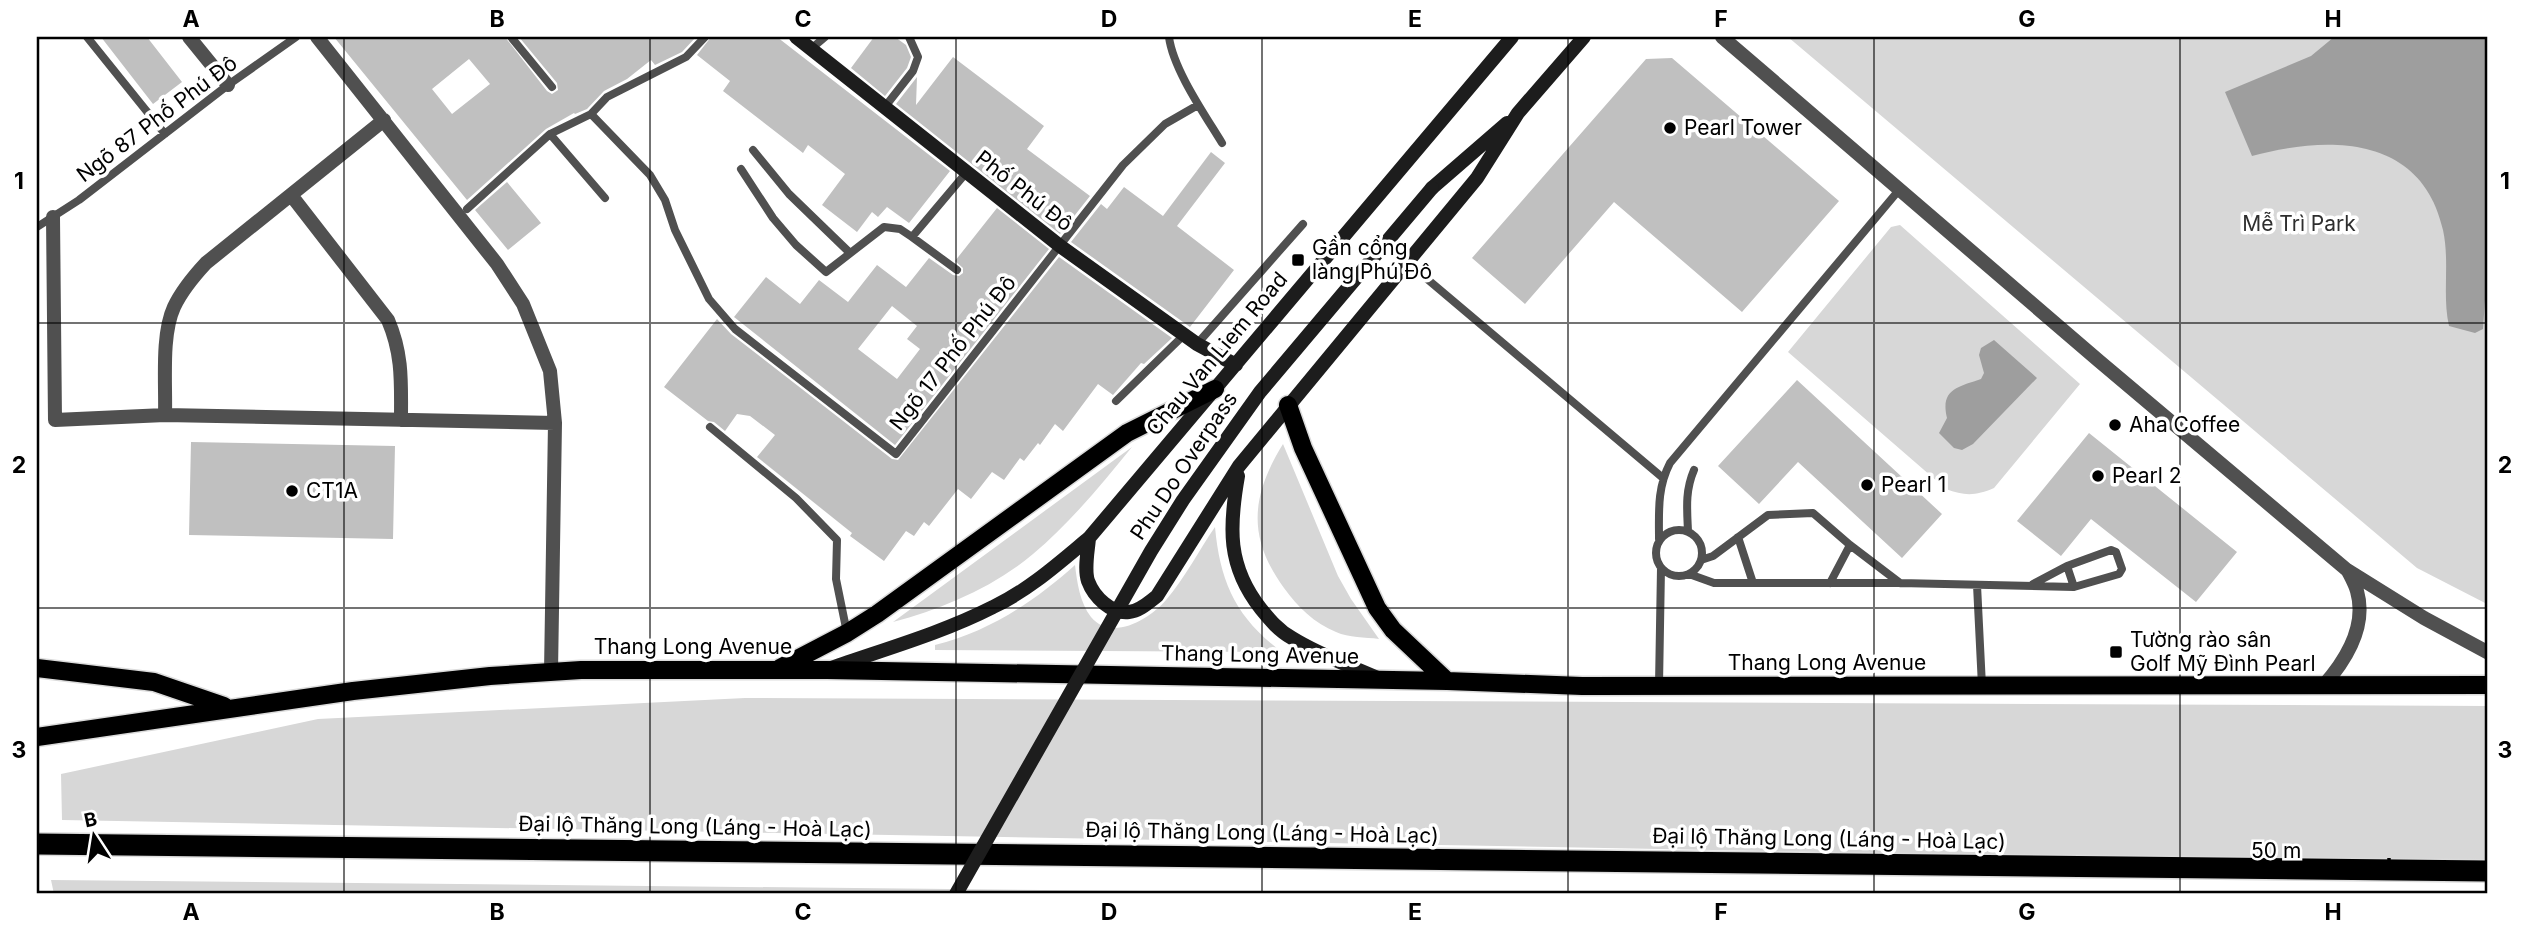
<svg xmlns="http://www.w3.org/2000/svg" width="2524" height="931" font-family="Inter,sans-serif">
<rect width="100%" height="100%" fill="#fff"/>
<!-- green -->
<path fill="#d7d7d7" d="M1788,37h699v567l-70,-36z
M1900,225l180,159 -86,104c-18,8 -30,8 -48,1l-158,-137 103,-125z
M1283,444l55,132 13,23 28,40c-14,-2 -30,-1 -43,-7 -22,-9 -38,-25 -52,-44 -37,-51 -33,-92 -1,-144z
M1132,447c-31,38 -62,76 -99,107 -39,33 -91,55 -140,68z
M1215,527c5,55 21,91 67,125l-347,-2v-5c54,-13 100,-44 140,-80 2,17 5,38 16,52 21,25 59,2 75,-17 19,-22 33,-50 49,-73z
M745,698l1742,8v158l-2425,-44 -1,-46 257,-55z
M51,880l1399,14h-1396z"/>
<!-- water -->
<path fill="#9e9e9e" d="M2334,37h153v234l-4,58 -8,4 -26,-7c-7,-31 1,-64 -6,-96 -21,-95 -114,-95 -191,-74l-27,-64 86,-36z
M1994,340l43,38 -64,66 -11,6 -8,-2 -15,-15 8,-15c-7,-29 11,-31 34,-39l3,-6 -5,-18 2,-7z"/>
<!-- building -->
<path fill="#c0c0c0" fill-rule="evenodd" d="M101,37h46l35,45 -29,22z
M334,37h171l42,54 5,3 6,-4 -1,-7 -38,-46h177l-14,15 -27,13 -4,-5 -24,19 -23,12 -17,18 -12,5 -1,-1 -28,16 -79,71zM469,59l21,25 -38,30 -20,-25z
M711,37h66l173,134 -41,52 -22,-16 -9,10 -6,-5 -15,20 -35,-27 23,-31 -37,-29 -5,8 -80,-62 7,-10 -33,-26z
M874,37h21l11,8 5,12 -4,11 -22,28 -34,-28z
M953,57l91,69 -17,23 63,47 -30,38 -164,-130 21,-27 -1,28z
M1672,58l167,143 -97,111 -128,-110 -89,102 -53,-46 174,-199z
M1211,152l14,11 -48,63 57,44 -44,57 -119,-85 30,-38 6,5 17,-22 39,29z
M507,182l34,41 -33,27 -33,-40z
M997,208l52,41 -154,196 -161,-128 32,-40 34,27 19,-24 29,22 29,-37 29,22 23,-29 24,17 6,1 4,-3v-5l-8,-7zM892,306l25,20 -10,13 13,10 -23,30 -39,-30z
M1059,257l113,81 -28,26 -3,-1 -28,32 -15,-11 -35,47 -8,-7 -15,21 -2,-2 -14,18 -4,-3 -16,22 -12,-8 -21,27 -13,-10 -29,37 -5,-4 -10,14 -8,-5 -22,30 -34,-25 2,-3 -95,-76 18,-22 -25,-19 -13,-2 -12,17 -11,-9 -6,-1 -44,-34 53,-68 14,15 161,125 6,1z
M1797,380l145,134 -40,44 -104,-96 -39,42 -41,-38z
M2089,433l148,119 -41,50 -105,-83 -30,37 -44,-35z
M191,442l204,4 -2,93 -204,-4z"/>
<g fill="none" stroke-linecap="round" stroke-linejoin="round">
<!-- primary casing -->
<g stroke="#dbdbdb" stroke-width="21">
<path id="primary" d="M1288,405l15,43 74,160 16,22 54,51
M37,668l117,14 70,24
M780,668l67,-35 30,-19 250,-181 88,-44
M37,737l316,-46 137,-15 91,-6h246l620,11 135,5 905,-1"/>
</g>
<!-- highway casing -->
<g stroke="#dbdbdb" stroke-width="24">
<path id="highway" d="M37,844l2450,27"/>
</g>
<!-- lane -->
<path stroke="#505050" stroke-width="8" d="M87,37l78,97
M511,37l41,50
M1169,37c4,32 36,78 53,106
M812,48l13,-11
M884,108l29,-37 5,-14 -9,-20
M591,114l59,61 15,25 10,30 34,69 26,30 161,125 227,-289 42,-41 33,-19
M550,134l55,64
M753,150l36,44 61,59
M741,169l32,49 23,27 30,27 58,-45 16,2 12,8 54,-64
M467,209l83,-75 41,-20 16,-17 79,-40 19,-20
M37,227l42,-27 149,-115 68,-48
M912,237l45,33
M1407,262l256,216
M1197,344l106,-120
M1116,401l68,-66
M710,427l86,71 41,42 -1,39 11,54
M1656 553a23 23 0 1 1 46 0a23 23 0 1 1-46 0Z
M1688,531c-1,-22 -3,-40 6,-61
M1738,537l15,46
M1659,539c0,-27 -2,-51 11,-76l229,-273
M2111,550l5,2 6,17 -3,5 -45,13 -7,-21z
M1701,560l12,-4 55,-41 45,-2 37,32 50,38
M1689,574l25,9h186l174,4
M1830,583l20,-38
M2033,584l34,-18
M1977,585l5,101
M1659,685l2,-117"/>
<!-- street -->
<path stroke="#505050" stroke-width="14" d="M189,37l39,48
M317,37l180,227 26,40 27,67 5,52 -4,249
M1722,37l377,324 248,209 77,48 63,34
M291,195l97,125c15,35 13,63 13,100
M53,217l2,203 110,-5 390,8
M165,415c1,-31 -4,-80 9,-108 8,-17 19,-30 32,-44l178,-143
M2324,685c22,-25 43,-59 33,-94 -2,-7 -6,-14 -9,-20"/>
<!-- secondary -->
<path stroke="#1d1d1d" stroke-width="14" d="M796,37l264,209 137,98 39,21
M1432,188l75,-65
M1238,476c-9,51 -11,90 23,133 9,11 18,22 31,29 27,17 59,28 88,41
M1089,538c-1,13 -5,31 -1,43 6,16 23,33 41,31 11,-1 20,-10 28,-16l82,-130 238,-288 41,-65 66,-76
M831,668c54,-19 111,-35 162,-61 36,-17 66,-44 96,-69l423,-501"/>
<!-- primary -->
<use href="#primary" stroke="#000" stroke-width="18"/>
<!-- highway -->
<use href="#highway" stroke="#000" stroke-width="21"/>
<!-- secondary-bridge -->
<path stroke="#1d1d1d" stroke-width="14" d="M956,894l195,-343 32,-51 77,-108 172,-204"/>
</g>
<!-- grid -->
<path fill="none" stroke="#000" stroke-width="2" stroke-opacity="0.55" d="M344,37v857M650,37v857M956,37v857M1262,37v857M1568,37v857M1874,37v857M2180,37v857M37,323h2450M37,608h2450"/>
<!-- markers -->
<g fill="#000" stroke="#fff" stroke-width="2.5">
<circle cx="1670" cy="128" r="7"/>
<rect x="1291" y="253" width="14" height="14" rx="3.5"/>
<circle cx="2115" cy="425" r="7"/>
<circle cx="2098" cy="476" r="7"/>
<circle cx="1867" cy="485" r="7"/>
<circle cx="292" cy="491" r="7"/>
<rect x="2109" y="645" width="14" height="14" rx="3.5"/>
</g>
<g text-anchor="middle" stroke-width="7" stroke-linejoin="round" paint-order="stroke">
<!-- street labels -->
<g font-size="21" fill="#000" stroke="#fff">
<text transform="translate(157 119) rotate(-37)" y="7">Ngõ 87 Phố Phú Đô</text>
<text transform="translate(1024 191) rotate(38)" y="7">Phố Phú Đô</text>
<text transform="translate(953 353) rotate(-52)" y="7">Ngõ 17 Phố Phú Đô</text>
<text transform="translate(1217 354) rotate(-50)" y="7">Chau Van Liem Road</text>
<text transform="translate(1184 466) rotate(-56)" y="7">Phu Do Overpass</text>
<text x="693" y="654">Thang Long Avenue</text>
<text transform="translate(1260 655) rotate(1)" y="7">Thang Long Avenue</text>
<text x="1827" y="670">Thang Long Avenue</text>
<text transform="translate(695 827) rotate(1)" y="7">Đại lộ Thăng Long (Láng - Hoà Lạc)</text>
<text transform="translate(1262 833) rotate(1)" y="7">Đại lộ Thăng Long (Láng - Hoà Lạc)</text>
<text transform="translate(1829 839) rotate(1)" y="7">Đại lộ Thăng Long (Láng - Hoà Lạc)</text>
</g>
<!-- poi labels -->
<g font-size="21" fill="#000" stroke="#fff" text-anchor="start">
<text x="1684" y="135">Pearl Tower</text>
<text x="1312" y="255">Gần cổng<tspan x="1312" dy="24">làng Phú Đô</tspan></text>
<text x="2129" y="432">Aha Coffee</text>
<text x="2112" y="483">Pearl 2</text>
<text x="1881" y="492">Pearl 1</text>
<text x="306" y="498">CT1A</text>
<text x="2130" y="647">Tường rào sân<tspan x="2130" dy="24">Golf Mỹ Đình Pearl</tspan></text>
</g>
<!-- park labels -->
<g font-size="21" fill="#2e2e2e" stroke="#fff">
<text x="2299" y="231">Mễ Trì Park</text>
</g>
</g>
<!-- border -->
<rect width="2524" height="931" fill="none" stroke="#ffffff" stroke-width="77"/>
<!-- north arrow -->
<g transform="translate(94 836) rotate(348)" stroke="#ffffff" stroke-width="5" paint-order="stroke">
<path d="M0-5L12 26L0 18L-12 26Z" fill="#000000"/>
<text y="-10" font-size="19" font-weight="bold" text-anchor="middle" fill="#000000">B</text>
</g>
<!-- scale -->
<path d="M2240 858v10h149v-10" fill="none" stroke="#000000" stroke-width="3.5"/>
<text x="2251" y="858" font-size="21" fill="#000000" stroke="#ffffff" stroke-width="5" paint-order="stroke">50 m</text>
<rect x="38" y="38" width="2448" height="854" fill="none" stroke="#000" stroke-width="2.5"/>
<g font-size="23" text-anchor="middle" font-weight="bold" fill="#000">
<text x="191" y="27">A</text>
<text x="497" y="27">B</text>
<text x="803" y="27">C</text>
<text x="1109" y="27">D</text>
<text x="1415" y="27">E</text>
<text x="1721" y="27">F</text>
<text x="2027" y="27">G</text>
<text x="2333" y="27">H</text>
<text x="19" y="189">1</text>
<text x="2505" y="189">1</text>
<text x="19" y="473">2</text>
<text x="2505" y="473">2</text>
<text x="19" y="758">3</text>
<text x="2505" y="758">3</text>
<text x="191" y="920">A</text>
<text x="497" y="920">B</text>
<text x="803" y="920">C</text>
<text x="1109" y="920">D</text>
<text x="1415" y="920">E</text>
<text x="1721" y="920">F</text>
<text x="2027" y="920">G</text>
<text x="2333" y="920">H</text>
</g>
</svg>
